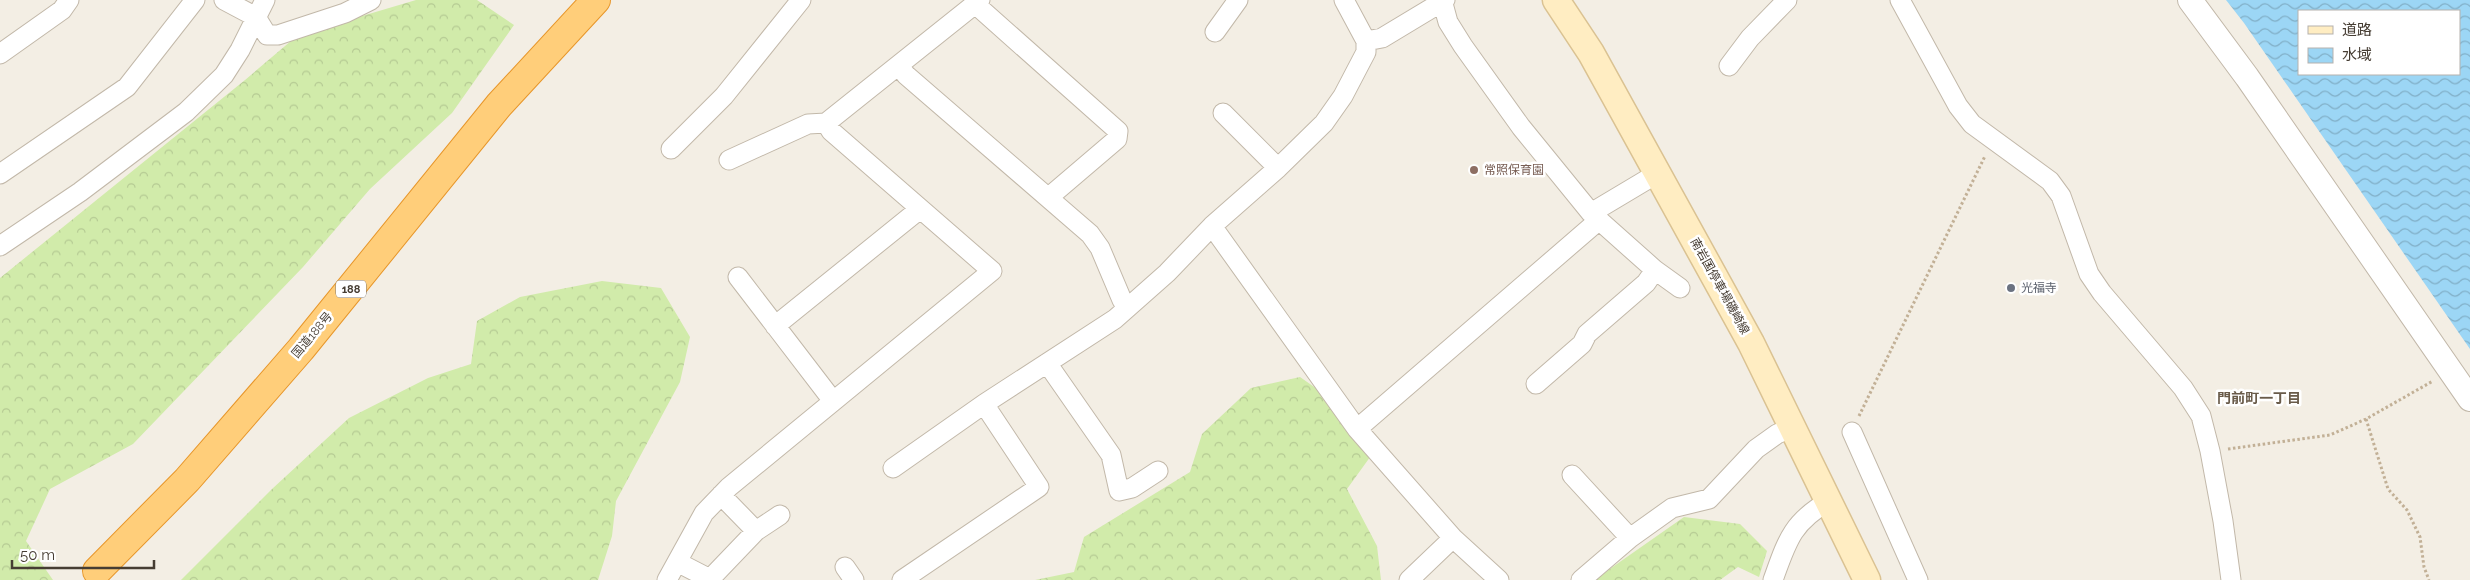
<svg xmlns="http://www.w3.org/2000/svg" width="2470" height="580" font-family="Raleway,'Noto Sans JP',sans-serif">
<defs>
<pattern id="forest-crowns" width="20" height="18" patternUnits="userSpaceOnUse" patternTransform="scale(1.25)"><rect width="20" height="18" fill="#d1ebaa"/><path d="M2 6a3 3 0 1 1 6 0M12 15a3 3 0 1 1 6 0" fill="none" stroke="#b5ca93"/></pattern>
<pattern id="water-waves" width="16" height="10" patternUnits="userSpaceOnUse" patternTransform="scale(1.25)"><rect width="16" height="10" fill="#9cd6f5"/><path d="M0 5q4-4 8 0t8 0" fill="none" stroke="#81afc7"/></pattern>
</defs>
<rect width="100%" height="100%" fill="#f3eee4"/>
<!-- forest -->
<path fill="url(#forest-crowns)" d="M416,0h61l37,25 -62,88 -82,76 -67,78 -170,177 -83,45 -24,52 27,39h-53v-302l245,-198 53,-45z
M602,281l59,7 29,49 -10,45 -64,119 -4,35 -14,44h-417l91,-91 77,-71 79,-40 43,-14 6,-43 43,-24z
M1300,377l30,21 43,55 -26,36 30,57 4,34h-346l39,-8 10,-35 106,-65 12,-38 49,-46z
M1684,517l56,7 27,27 -8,26 -21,-10 -18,13h-126z"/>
<!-- water -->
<path fill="url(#water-waves)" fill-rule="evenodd" d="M2226,0h244v349l-226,-326zM2299,11h160v63h-160z"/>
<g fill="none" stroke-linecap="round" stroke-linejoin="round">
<!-- minor casing -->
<g stroke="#c2b8a9" stroke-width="21">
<path id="minor" d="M224,0l32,17 11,18h11l67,-22 26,-13
M1442,0l6,22 15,24 58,81 70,86 67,-40
M1900,0l58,106 14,18 78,57 11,15 28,78 13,19 81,95 18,28 9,35 13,70 8,59
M975,4l143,127 -1,8 -68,58
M1215,32l23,-32
M1366,41l16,-3 63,-38
M0,54l62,-44 7,-10
M899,66l7,9 184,159 10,14 22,52 6,7
M1729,66l21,-28 37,-38
M1223,113l55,55
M671,149l53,-53 77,-96
M729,160l79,-36 18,-1
M0,174l127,-87 68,-87
M1591,213l64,57 25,18
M1212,226l145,203 96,109 46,42
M0,246l80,-54 106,-80 38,-37 16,-25 25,-50
M738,277l95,124
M775,326l145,-117
M1047,363l64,92 8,36 13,-3 26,-17
M1536,384l46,-40 5,-10 59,-51 9,-13
M1357,429l241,-208
M1852,432l66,148
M893,468l91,-64 131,-85 52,-46 45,-47 66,-58 46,-45 19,-27 23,-44v-11l-22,-41
M1572,475l58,63
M721,495l35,36 24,-16
M677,562l33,17 46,-48
M845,567l9,13
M667,580l37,-67 25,-26 263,-216 -161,-140 -5,-8 154,-123
M902,580l137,-93 -55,-83
M1409,580l44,-42
M1581,580l49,-42 42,-30 37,-9 47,-50 21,-15 16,-7
M1773,580c14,-39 19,-58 56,-79"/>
</g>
<!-- tertiary casing -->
<g stroke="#c2b8a9" stroke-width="26">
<path id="tertiary" d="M2190,0l57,77 223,322"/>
</g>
<!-- secondary casing -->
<g stroke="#dac292" stroke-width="29">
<path id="secondary" d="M1556,0l35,53 160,290 116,237"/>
</g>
<!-- trunk casing -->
<g stroke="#e7962a" stroke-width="30">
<path id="trunk" d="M97,571l90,-91 114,-131 198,-244 97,-105"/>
</g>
<!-- path -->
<path stroke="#c2b096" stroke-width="3" stroke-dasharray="2.5 2.5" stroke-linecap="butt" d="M1859,416l126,-260
M2366,419l22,70 19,21 13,27 4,30 5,13
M2228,449l102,-14 36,-16 67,-38"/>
<!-- minor -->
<use href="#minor" stroke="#fff" stroke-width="19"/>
<!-- tertiary -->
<use href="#tertiary" stroke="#fff" stroke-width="24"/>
<!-- secondary -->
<use href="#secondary" stroke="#ffedc2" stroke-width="26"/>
<!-- trunk -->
<use href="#trunk" stroke="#ffce7a" stroke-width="28"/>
</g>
<!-- markers -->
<circle fill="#8d6e63" stroke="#fff" stroke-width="2" cx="1474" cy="170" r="5"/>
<circle fill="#6b7280" stroke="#fff" stroke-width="2" cx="2011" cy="288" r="5"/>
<g text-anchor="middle" stroke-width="5" stroke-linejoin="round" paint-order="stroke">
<!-- shield labels -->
<rect fill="#fff" stroke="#7e7770" stroke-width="1" x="336" y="280.5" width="30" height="17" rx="4"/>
<g font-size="11" font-weight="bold" fill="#463d33">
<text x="351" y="293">188</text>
</g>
<!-- education labels -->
<g font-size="12" fill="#785e54" stroke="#fff" text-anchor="start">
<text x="1484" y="174">常照保育園</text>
</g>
<!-- street labels -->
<g font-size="12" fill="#463d33" stroke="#fff">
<text transform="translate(1720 286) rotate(61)" y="4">南岩国停車場磯崎線</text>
<text transform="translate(312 335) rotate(-50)" y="4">国道188号</text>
</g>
<!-- worship labels -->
<g font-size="12" fill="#5b616d" stroke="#fff" text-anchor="start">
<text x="2021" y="292">光福寺</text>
</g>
<!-- neighbourhood labels -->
<g font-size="14" font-weight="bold" fill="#695b4a" stroke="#fff">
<text x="2259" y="403">門前町一丁目</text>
</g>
</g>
<!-- legend -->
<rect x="2298" y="10" width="162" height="65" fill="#ffffff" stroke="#b5b1ad"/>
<rect x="2308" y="26" width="25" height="8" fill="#ffedc2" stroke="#b5b1ad"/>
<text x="2342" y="35" font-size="15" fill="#463d33">道路</text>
<rect x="2308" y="48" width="25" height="15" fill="url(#water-waves)" stroke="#b5b1ad"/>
<text x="2342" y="60" font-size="15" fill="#463d33">水域</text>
<!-- scale -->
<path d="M12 560v8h142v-8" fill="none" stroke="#463d33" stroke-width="2.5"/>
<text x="20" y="560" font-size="15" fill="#463d33" stroke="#ffffff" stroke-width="4" paint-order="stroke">50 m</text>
</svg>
